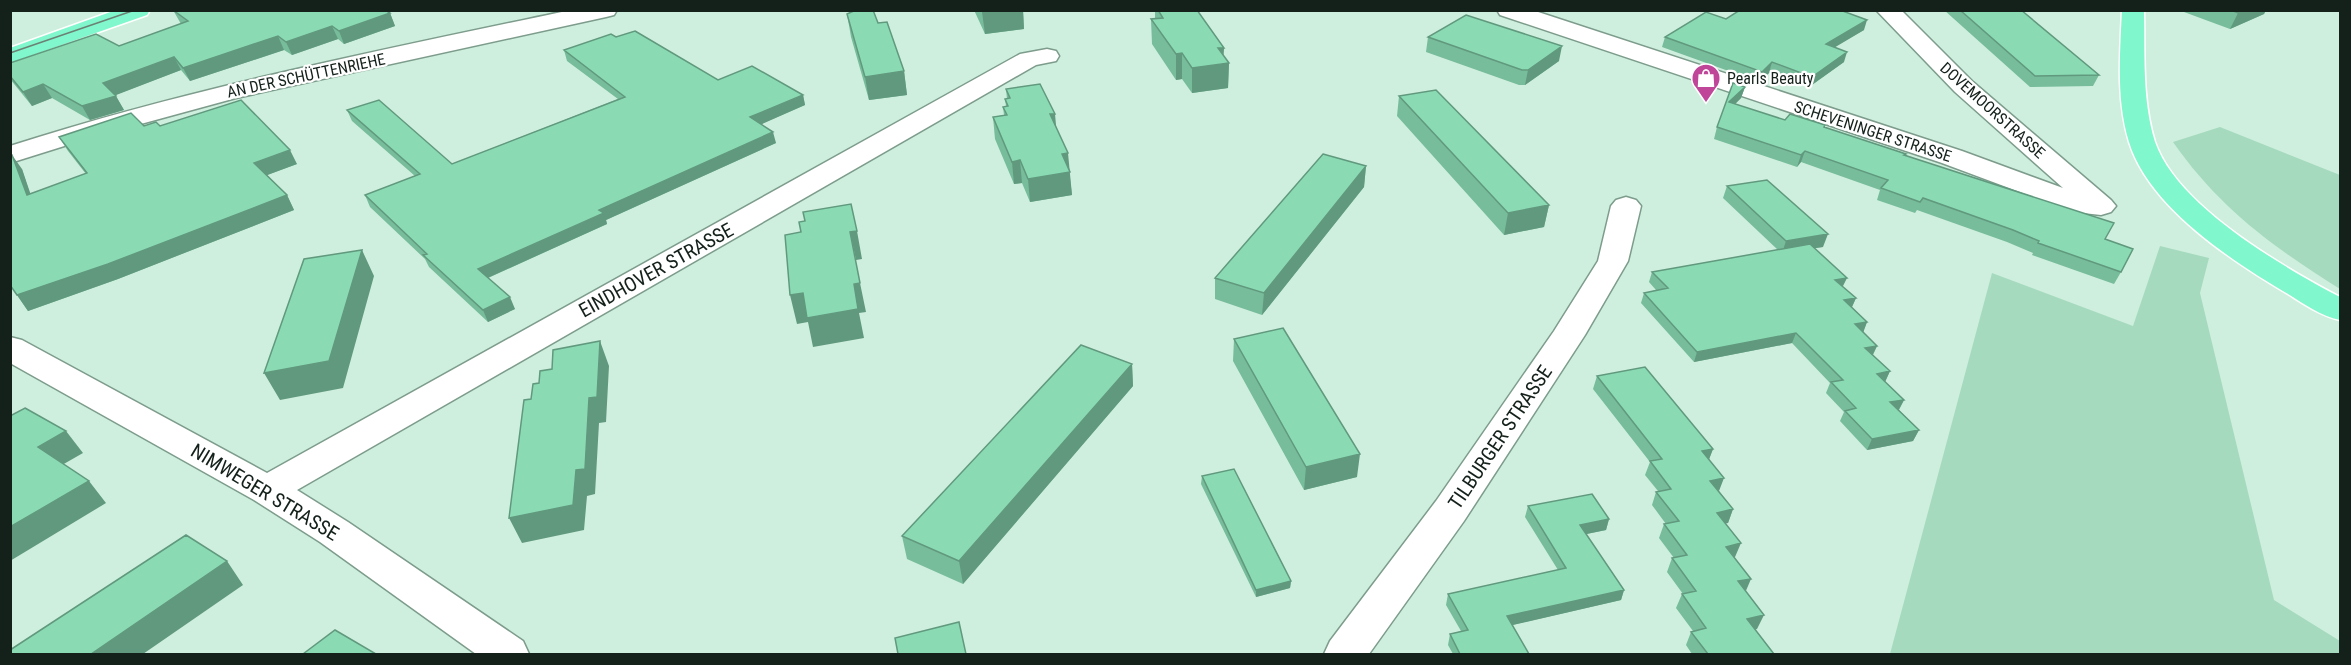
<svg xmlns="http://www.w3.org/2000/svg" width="2351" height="665" font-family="'Roboto Condensed',sans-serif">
<rect width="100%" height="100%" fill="#ceefdd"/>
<!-- green -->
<path fill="#a6dabf" d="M2220,127l120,48v114c-68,-43 -120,-80 -167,-147z
M2160,246l49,12 -9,35 74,307 66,41v13h-450l102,-381 141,53z"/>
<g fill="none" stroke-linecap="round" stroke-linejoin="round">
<!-- minor casing -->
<g stroke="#7d9c8c" stroke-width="3">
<path id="minor" d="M571,10h46l-3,5 -8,2 -370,81 -143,39 -83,26v-17c184,-59 372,-96 561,-136z
M1497,10h35l430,141 101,37 -108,-96 -79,-82h25l72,72 138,118 5,6 -5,6 -10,3 -27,-3 -132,-49 -442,-148z
M1047,49l9,2 3,5 -3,5 -20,4 -739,425 51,32 175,119 6,13h-53l-156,-112 -66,-42 -244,-137v-26l12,3 245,133 753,-419z
M1626,197l10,3 5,6 -13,55 -43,74 -121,186 -95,133h-45l6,-13 106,-140 118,-170 44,-70 13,-55 5,-6z"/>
</g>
<!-- major casing -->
<g stroke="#fff" stroke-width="3">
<path id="major" d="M116,10h34l-3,5 -137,48v-15z
M2122,10h22c1,44 -2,90 11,132 22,64 128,125 185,155v23c-19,-4 -36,-16 -52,-26 -56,-33 -139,-87 -159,-152 -13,-42 -9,-88 -7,-132z"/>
</g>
<!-- minor -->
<use href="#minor" fill="#fff" fill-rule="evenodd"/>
<!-- major -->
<use href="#major" fill="#80f7cc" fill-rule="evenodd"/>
<!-- tram -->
<path stroke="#6b8175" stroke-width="1.5" d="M10,53l125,-43"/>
</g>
<!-- wall -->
<path fill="#77bc9b" d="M173,10l217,3 5,13 -51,18 -6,-5 -46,16 -8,-5 -94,31 -9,-11 -66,25 9,15 -34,10 -38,-22 -20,8 -22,-27v-16l109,-17 62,-22z
M974,10h49l1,19 -39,5z
M1155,10h42l27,38 -1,7 6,8 -1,25 -36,5 -10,-14 -6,1 -24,-36 -1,-25h4z
M1944,10h77l78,65 -6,11 -63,1z
M2184,10h82l-2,4 -34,15 -46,-17z
M847,14l57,57 3,24 -38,5 -18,-63z
M1726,19l138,11 -30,17 10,15 -35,25 -40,-14 -10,9 -97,-35 3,-10z
M616,37l102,43 85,15 2,10 -44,19 15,19 -170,77 1,4 -119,54 27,31 -27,13 -59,-55 -4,-8 -55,-52 -5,-12 50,-19 -63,-55 -5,-11 105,54 166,-65 -51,-38 -3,-11z
M1428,37l131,24 -34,24h-6l-93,-33z
M1745,87l-4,11 -6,6 50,16 39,7 82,27 -1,2 200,83 16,33 -7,12 -82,-29 1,-2 -26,-11 -90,-32 -2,3 -38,-13 3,-10 -79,-28 -4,5 -83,-28 3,-12z
M1006,89l50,39 13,42 3,25 -42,7 -8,-19 -8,1 -19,-45 -2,-22 11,-2 -1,-8 3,-1 -1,-7h2z
M1399,96l150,109 -5,22 -40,8 -107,-119z
M144,126h16l137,38 -30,11 20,20 7,15 -176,69 -90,32 -11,-16 5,-126 8,25 56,-20 -18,-23 -9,-14z
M1366,166l-2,21 -102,128 -47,-16v-21z
M1727,186l96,61 -9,1 29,39 13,11 -4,9 15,15 -4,10 14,14 -4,9 17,16 -5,11 19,18 -5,10 20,20 -6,11 -46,9 -27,-29 4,-9 -18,-19 4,-10 -38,-40 -98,19 -53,-59 3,-10 12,-3 -7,-8 3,-10 126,-22 -55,-52z
M1234,339l123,138 -53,13 -71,-129z
M1132,364l1,22 -170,198 -56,-25 -5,-23z
M1597,376l116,73 -4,10 10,32 14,18 -5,14h-3l10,34h-1l23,72h-2l19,25h-82l-6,-9 5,-13 2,-1 -17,-23 6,-14h1l-16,-22 5,-14h2l-15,-20 5,-14h2l-14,-19 4,-13 2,-1 -13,-16 5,-13 -57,-73z
M1202,476l89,105 -1,7 -34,9 -55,-113z
M1528,506l81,13 -3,11 -20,4 38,56 -3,10 -109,25 17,29h-76l-5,-9 2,-11 11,-3 -15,-26 2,-11 110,-24 -33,-53z"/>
<!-- shaded-wall -->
<path fill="#61997e" d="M994,10h29l1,19 -39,5 -3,-22z
M2244,10h22l-2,4 -34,15 8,-16z
M390,13l5,13 -51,18 -5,-13z
M1867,20l-3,10 -42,25 4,-11z
M332,26l6,13 -46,16 -6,-13z
M278,36l6,14 -94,31 -7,-13z
M1562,46l-3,15 -34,24 3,-15z
M1218,48h6l-1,15h6l-1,25 -36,5v-25z
M1847,52l-3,10 -35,25 3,-10z
M1182,53v26l-6,1v-26z
M174,57l7,13 -70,27 -8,-14z
M1772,62l-3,11 -10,9 3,-10z
M904,71l3,24 -38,5 -4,-23z
M43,84l9,14 -20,8 -9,-14z
M1745,87l-4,11 -15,15 3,-11z
M803,95l2,10 -52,23 -3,-11z
M116,96l8,14 -34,10 -8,-14z
M1050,114h5l2,22z
M773,132l3,11 -170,77 1,4 -124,56 -5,-11 121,-59z
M290,150l7,14 -35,13 -8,-14z
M1805,151l-4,11 -4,5 4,-12z
M1068,153l4,42 -42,7 -2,-23 34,-25z
M12,155l10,14 14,41 -9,-15z
M1020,160l2,23 -8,1 -2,-22z
M1366,166l-2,21 -102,128 2,-22z
M287,195l7,15 -176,69 -90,32 -11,-16z
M1549,205l-5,22 -40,8 4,-22z
M857,231l5,28 -6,1 -6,-28z
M1828,234l-5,13 -41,6 4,-12z
M362,250l12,26 -31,112 -63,12 -16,-27z
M1847,278l-5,10 -7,-8z
M860,283l6,29 -7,1 5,25 -51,9 -5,-25 -11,2 -7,-29z
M510,297l5,12 -27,13 -5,-12z
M1856,298l-5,11 -7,-9z
M1867,322l-4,11 -8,-9z
M1796,333l-4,10 -98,19 3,-10z
M600,341l9,25 -3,56 -7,1 -4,71 -8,2 -3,34 -62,13 -13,-25 67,-48z
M1877,346l-5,10 -7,-8z
M1132,364l1,22 -170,198 -4,-23z
M1890,371l-5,11 -8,-8z
M1904,400l-6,11 -8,-9z
M1919,430l-6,11 -46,9 5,-11z
M66,431l17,22 -28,16 -17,-22z
M1713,449l-5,13 -6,-11z
M1360,454l-3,23 -53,13 2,-23z
M1724,478l-5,13 -9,-10z
M89,481l17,22 -96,58v-34z
M1733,509l-5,14 -16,4 5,-14z
M1609,519l-3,11 -29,6 3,-11z
M1741,543l-6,14 -15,3 6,-13z
M227,561l16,24 -100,69h-52z
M1751,579l-6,14 -7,-12z
M1291,581l-1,7 -34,9v-7z
M1624,590l-3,10 -117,27 3,-11z
M1764,615l-7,14 -16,4 6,-14z"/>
<!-- building -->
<path fill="#8adbb4" stroke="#61997e" stroke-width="1.5" d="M173,10h212l5,3 -51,18 -7,-5 -46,16 -8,-6 -95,32 -9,-11 -71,26 13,13 -34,10 -39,-22 -20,8 -13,-16v-13l86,-29 23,12 69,-25z
M856,10h17l5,13 9,-1 17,49 -39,6 -18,-63z
M1158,10h39l27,38h-6l11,15 -37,5 -10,-15 -6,1 -25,-35 12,-1z
M1740,10h100l27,10 -41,24 21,8 -35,25 -40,-15 -10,10 -97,-35 41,-25 20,7z
M1960,10h61l78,65 -64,1z
M2231,10h13l-6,3z
M1466,15l96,31 -34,24h-6l-94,-33z
M635,31l83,49 34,-14 51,29 -53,22 23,15 -174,78 5,3 -126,56 32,28 -27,13 -60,-55 4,-1 -62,-59 55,-21 -73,-64 32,-10 73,64 173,-67 -61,-47 47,-16 5,3z
M1733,83l12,4 -16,15 56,18 5,-6 35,11 -1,2 82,27 -2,1 210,68 -9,16 28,10 -12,23 -83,-29 1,-2 -26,-11 -90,-32 -3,4 -39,-14 7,-8 -83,-29 -4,4 -84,-28z
M1040,84l15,30h-5l18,39 -6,1 8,18 -42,7 -8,-19 -8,2 -19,-45 14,-2 -4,-8 5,-1 -3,-7 5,-1 -4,-9z
M1436,90l113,115 -41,8 -109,-117z
M241,100l49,50 -36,13 33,32 -179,69 -91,31 -7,-10v-129l2,-1 15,40 60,-22 -28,-36 72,-24 13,13 12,-4 4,4z
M1323,154l43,12 -102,127 -49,-15z
M1767,180l61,54 -42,7 -59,-55z
M851,204l6,27 -7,1 10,51 -6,1 4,25 -51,9 -4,-25 -13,2 -5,-60 16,-3 -2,-10 6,-1 -2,-9z
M1810,244l37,34 -12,2 21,18 -12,2 23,22 -12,2 22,22 -12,2 25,23 -13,3 27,26 -14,2 29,28 -47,9 -27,-28 11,-3 -25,-26 12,-2 -47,-47 -99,19 -53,-59 24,-5 -16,-16z
M362,250l-33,111 -65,12 40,-114z
M1283,328l77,126 -54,13 -72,-128z
M600,341l-3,56 -8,1 -4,71 -9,1 -3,35 -64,13 15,-118 7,-1 2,-15 6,-1 1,-12 12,-2 1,-19z
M1081,345l51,19 -173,197 -57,-25z
M1645,367l68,82 -11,2 22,27 -14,3 23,28 -16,4 24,30 -15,4 25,32 -13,2 26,34 -17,4 27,35h-66l-17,-22 15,-4 -24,-34 14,-3 -24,-33 15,-3 -23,-31 15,-3 -23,-29 15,-3 -21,-28 12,-2 -65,-83z
M25,408l41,23 -28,16 51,34 -79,46v-111z
M1234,469l57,112 -35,9 -54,-114z
M1592,494l17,25 -29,6 44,65 -117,26 22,38h-69l-10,-20 18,-4 -20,-36 118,-26 -38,-62z
M186,535l41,26 -136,93h-81v-4z
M959,622l7,32h-68l-3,-16z
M335,630l41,24h-73z"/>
<!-- icons -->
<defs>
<g id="shop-pin" transform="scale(1.5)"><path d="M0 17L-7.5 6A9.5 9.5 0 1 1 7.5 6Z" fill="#c0469a" stroke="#fff"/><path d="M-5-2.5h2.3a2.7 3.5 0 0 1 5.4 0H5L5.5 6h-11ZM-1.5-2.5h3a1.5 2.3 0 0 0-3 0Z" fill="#fff"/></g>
</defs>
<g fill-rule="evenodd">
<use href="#shop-pin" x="1706" y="78"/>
</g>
<g text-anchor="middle" stroke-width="4.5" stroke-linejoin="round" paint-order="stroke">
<!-- far-street labels -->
<g font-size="16" fill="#14201a" stroke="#fff">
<text transform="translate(306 75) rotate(-12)" y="6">AN DER SCHÜTTENRIEHE</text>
<text transform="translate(1993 110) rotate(42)" y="6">DOVEMOORSTRASSE</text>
<text transform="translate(1873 131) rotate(18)" y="6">SCHEVENINGER STRASSE</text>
</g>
<!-- far-poi labels -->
<g font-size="16" fill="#14201a" stroke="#fff" text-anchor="start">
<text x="1727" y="84">Pearls Beauty</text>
</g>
<!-- street labels -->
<g font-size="20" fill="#14201a" stroke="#fff">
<text transform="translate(656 270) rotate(-29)" y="7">EINDHOVER STRASSE</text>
<text transform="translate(1500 437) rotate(-56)" y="7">TILBURGER STRASSE</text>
<text transform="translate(265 492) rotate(31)" y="7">NIMWEGER STRASSE</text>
</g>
</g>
<!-- border -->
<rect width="2351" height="665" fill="none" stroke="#14201a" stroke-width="24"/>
</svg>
